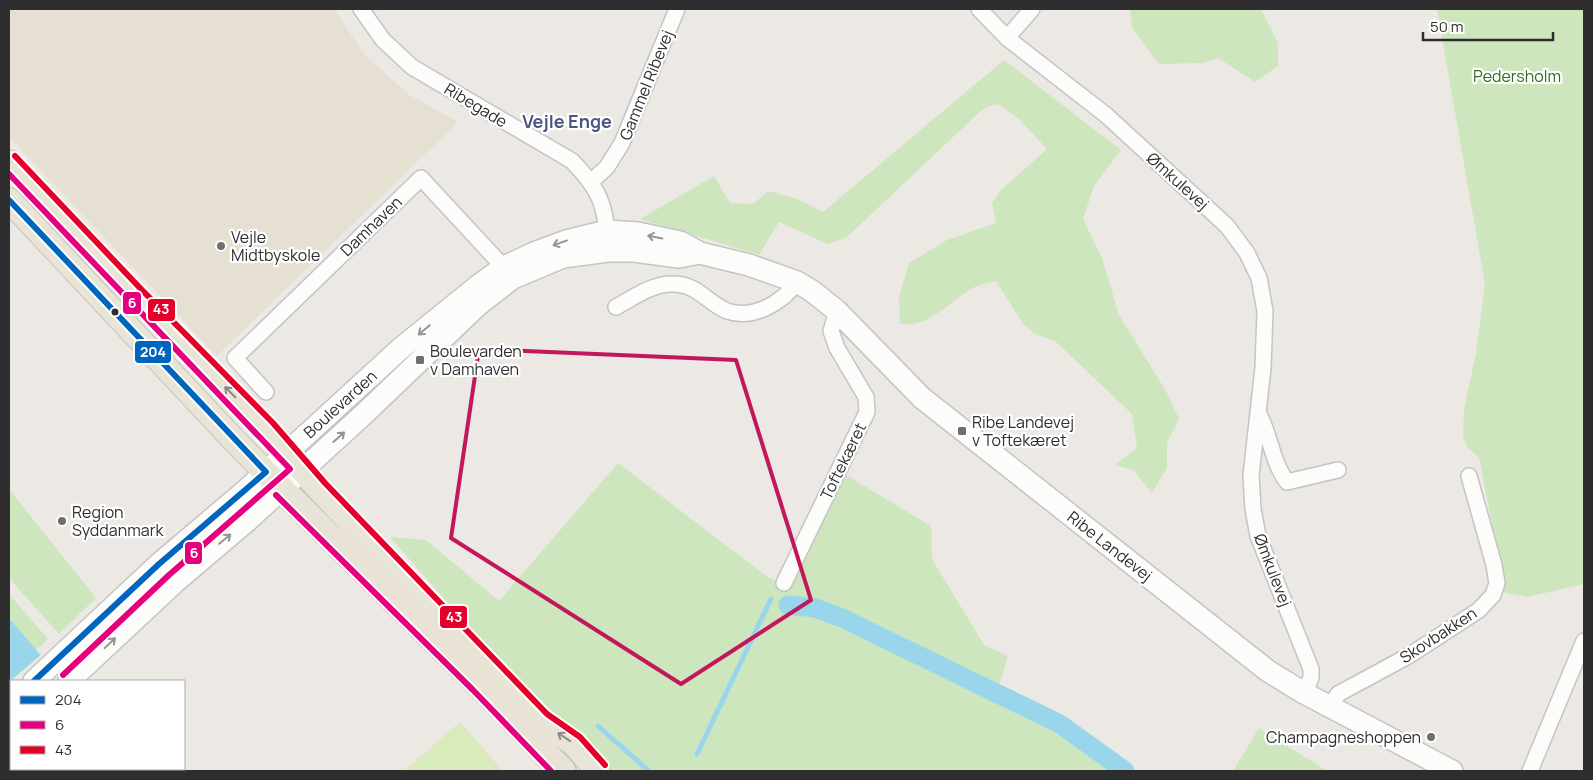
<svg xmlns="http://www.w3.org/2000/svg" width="1593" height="780" font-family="Manrope,sans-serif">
<rect width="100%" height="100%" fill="#ece8e4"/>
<!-- education -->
<path fill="#e6e0d3" d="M9,9h325l30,45 44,40 50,28 -241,234 -208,-219z"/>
<!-- green -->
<path fill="#cee6be" d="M1130,9h131l17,34v23l-23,16 -37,-24 -15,5 -44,1 -27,-36z
M1437,9h147v575l-57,13 -25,-5 1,-13 -24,-121 -12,-11 -4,-11 1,-27 12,-56 9,-69z
M1004,60l117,90 -27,36 -11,33 19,39 17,57 47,76 13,28 -12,24v25l-15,25 -19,-23 -18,-5 22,-17 -5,-34 -77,-73 -20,-7 -12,-10 -27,-43c-8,2 -18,4 -25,8 -23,14 -43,39 -71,35l-1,-27 10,-34 38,-23 49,-17 -4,-20 8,-12 47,-42 -28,-30 -21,-15 -14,4 -137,129 -19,7 -49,-22 -20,33 -119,-36 74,-43 16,27 23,1 15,-13 27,7 28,14z
M618,463l151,115 20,9 57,-112 85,51 1,33 52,86 24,11 -10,33 131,82h-521l-90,-88 -128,-146 36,3 73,61z
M9,489l87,109 -37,36 -50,-56z
M9,594l39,45 -13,12 -26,-33z
M1259,728l68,43h-94z"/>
<!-- pitch -->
<path fill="#d9eabb" d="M460,722l43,49h-99z"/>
<!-- water -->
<path fill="#99d6ec" d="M9,618l54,63h-51l-3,-4z"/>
<!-- pier -->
<path fill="#ece8e4" d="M42,654l24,27 -57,1z"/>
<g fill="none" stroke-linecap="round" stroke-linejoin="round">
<!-- stream -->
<path stroke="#99d6ec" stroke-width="5" d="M598,726l51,45
M697,754l74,-155"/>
<!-- canal -->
<path stroke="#99d6ec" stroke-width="19" d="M788,605l27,3 27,10 218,106 65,47"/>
<!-- minor casing -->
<g stroke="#c5c4c5" stroke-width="18">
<path id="minor" d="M361,9l22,31 29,27 160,94c26,27 33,41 36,79
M979,9l28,29 99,77 121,111 20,27 12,25 6,33 -2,57 -12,108 2,33 5,27 53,133v9l-7,15
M1007,38l25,-29
M592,181l15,-14 15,-24 55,-134
M616,307c17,-9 37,-24 57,-23 25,0 34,19 54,27 26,9 55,-8 70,-29
M266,392l-31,-34 186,-180 88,95
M1258,412c12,22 14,50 29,70l51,-12
M784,583l83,-171 -1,-15 -29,-49 -6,-17 6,-20
M1330,707l8,-13 72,-39 69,-45 14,-15 4,-12 -3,-18 -25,-89
M1530,771l54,-130"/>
</g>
<!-- secondary casing -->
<g stroke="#c5c4c5" stroke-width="24">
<path id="secondary" d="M34,681l125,-117 86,-73 155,-142 79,-64 25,-18 30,-14 32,-12 41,-10 31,2 42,9 20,11 49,12 48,17 15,9 25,20 85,87 346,273 36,22 148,78
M69,681l106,-99 73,-62 116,-106 114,-109 35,-27 50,-21 45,-6h26l45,6 21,-4
M9,704l2,-3
M9,736l2,-2"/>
</g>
<!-- primary casing -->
<g stroke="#c6c5c4" stroke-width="26">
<path id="primary" d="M9,162l125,132 133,135 52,60 222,232 33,23 24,27
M9,200l223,238 59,60"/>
</g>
<!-- trunk casing -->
<g stroke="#c6c5c4" stroke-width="28">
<path id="trunk" d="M291,498l188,186 84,87"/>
</g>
<!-- minor -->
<use href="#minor" stroke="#fcfcfb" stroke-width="15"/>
<!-- secondary -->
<use href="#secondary" stroke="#fcfcfb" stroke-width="21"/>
<!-- primary -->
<use href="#primary" stroke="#e8e4d6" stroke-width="24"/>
<!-- trunk -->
<use href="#trunk" stroke="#e9e2d6" stroke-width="25"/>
<!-- bus-1 casing -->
<g stroke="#fff" stroke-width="10">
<path id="bus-1" d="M9,200l257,272 -107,92 -125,117"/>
</g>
<!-- bus-2 casing -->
<g stroke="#fff" stroke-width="10">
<path id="bus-2" d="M9,174l281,295 -121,106 -106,100
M276,495l197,195 78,81"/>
</g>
<!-- bus-3 casing -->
<g stroke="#fff" stroke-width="10">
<path id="bus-3" d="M15,156l125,132 133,135 52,60 222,231 33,23 25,28"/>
</g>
<!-- bus-1 -->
<use href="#bus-1" stroke="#0065bd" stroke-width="6"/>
<!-- bus-2 -->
<use href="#bus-2" stroke="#e5007d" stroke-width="6"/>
<!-- bus-3 -->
<use href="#bus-3" stroke="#e4002b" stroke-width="6"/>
</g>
<!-- one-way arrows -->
<defs><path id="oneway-shaft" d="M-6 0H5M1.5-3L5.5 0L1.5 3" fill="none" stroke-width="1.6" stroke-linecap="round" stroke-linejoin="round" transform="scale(1.25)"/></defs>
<g stroke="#959594">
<use href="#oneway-shaft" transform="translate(655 237) rotate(-168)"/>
<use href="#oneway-shaft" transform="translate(560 243) rotate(160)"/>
<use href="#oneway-shaft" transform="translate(424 330) rotate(140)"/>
<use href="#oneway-shaft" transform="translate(339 437) rotate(-42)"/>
<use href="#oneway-shaft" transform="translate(225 539) rotate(-40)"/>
<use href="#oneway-shaft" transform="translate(110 643) rotate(-43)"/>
</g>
<g stroke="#8b8982">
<use href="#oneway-shaft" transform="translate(230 392) rotate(-135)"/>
<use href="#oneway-shaft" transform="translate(564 737) rotate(-146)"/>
</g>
<!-- marked area -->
<path fill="none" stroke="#c2185b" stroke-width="4" stroke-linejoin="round" d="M479,349l257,11 75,240 -130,84 -230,-146z"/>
<!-- markers -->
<g fill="#706f6e" stroke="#fff" stroke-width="2">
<circle cx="221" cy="246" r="5"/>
<rect x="415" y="355" width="10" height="10" rx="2.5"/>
<rect x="957" y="426" width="10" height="10" rx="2.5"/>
<circle cx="62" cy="521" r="5"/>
<circle cx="1431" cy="737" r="5"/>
</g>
<circle fill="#2e2e2e" stroke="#fff" stroke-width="2" cx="115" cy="312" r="4.5"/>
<g text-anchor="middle" stroke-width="4.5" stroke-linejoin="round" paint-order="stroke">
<!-- park labels -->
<g font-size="16" fill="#2c6e1b" stroke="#fff">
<text x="1517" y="82">Pedersholm</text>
</g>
<!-- street labels -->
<g font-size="16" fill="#2e2e2e" stroke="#fff">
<text transform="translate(646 85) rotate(-68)" y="6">Gammel Ribevej</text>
<text transform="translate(476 105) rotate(31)" y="6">Ribegade</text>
<text transform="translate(1178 181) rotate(42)" y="6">Ømkulevej</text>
<text transform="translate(371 226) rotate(-44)" y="6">Damhaven</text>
<text transform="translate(340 404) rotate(-42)" y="6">Boulevarden</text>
<text transform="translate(843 461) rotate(-64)" y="6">Toftekæret</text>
<text transform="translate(1110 546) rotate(38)" y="6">Ribe Landevej</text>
<text transform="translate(1273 570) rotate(69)" y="6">Ømkulevej</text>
<text transform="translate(1438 635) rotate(-33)" y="6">Skovbakken</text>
</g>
<!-- poi labels -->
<g font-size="16" fill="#2e2e2e" stroke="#fff" text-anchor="start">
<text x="231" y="243">Vejle<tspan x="231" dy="18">Midtbyskole</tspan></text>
<text x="430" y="357">Boulevarden<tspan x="430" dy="18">v Damhaven</tspan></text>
<text x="972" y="428">Ribe Landevej<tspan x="972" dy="18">v Toftekæret</tspan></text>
<text x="72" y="518">Region<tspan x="72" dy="18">Syddanmark</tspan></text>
<text x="1421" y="743" text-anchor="end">Champagneshoppen</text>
</g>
<!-- neighbourhood labels -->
<g font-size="18" font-weight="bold" fill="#4d5680" stroke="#fff">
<text x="567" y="128">Vejle Enge</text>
</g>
</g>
<g stroke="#fff" stroke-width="2">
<rect x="122" y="291" width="20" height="24" rx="5" fill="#e5007d"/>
<rect x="147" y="298" width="29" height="24" rx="5" fill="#e4002b"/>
<rect x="134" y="340" width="38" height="24" rx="5" fill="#0065bd"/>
<rect x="184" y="541" width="19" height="24" rx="5" fill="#e5007d"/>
<rect x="439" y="605" width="29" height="24" rx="5" fill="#e4002b"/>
</g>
<g font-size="14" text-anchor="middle" font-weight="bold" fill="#fff">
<text x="132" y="308">6</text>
<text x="161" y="314">43</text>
<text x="153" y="357">204</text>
<text x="194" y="558">6</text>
<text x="454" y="622">43</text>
</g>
<!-- border -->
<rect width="1593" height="780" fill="none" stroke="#2e2e2e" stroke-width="20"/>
<!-- legend -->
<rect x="10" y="680" width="175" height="90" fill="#ffffff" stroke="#ababab"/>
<rect x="20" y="696" width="25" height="8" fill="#0065bd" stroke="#ababab"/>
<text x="55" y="705" font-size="15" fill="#2e2e2e">204</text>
<rect x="20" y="721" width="25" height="8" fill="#e5007d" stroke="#ababab"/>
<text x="55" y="730" font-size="15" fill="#2e2e2e">6</text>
<rect x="20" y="746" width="25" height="8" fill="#e4002b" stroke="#ababab"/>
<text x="55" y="755" font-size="15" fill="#2e2e2e">43</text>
<!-- scale -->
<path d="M1423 32v8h130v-8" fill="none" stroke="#2e2e2e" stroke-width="2.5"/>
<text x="1430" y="32" font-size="15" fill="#2e2e2e" stroke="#ffffff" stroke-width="4" paint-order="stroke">50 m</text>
</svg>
